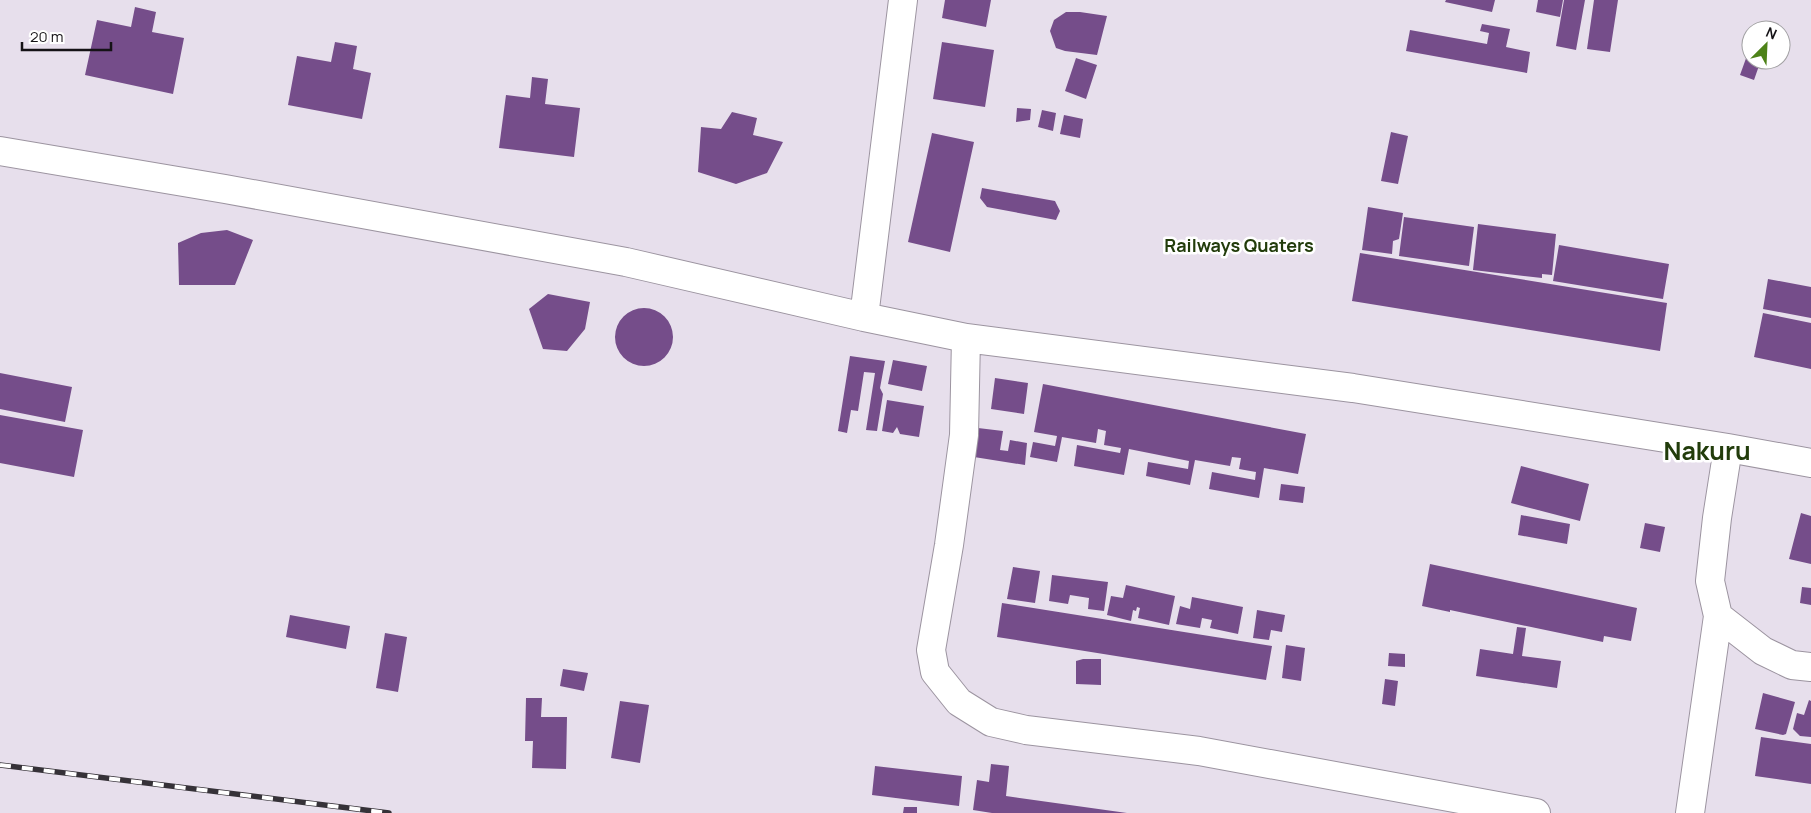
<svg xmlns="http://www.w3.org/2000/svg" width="1811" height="813" font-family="Manrope,sans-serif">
<rect width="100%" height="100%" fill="#e7dfec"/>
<!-- building -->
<path fill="#754d8a" d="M945,0h46l-5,27 -44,-9z
M1446,0h49l-3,12 -47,-10z
M1538,0h25l-3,17 -24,-5z
M1564,0h21l-9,50 -20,-4z
M1594,0h24l-8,52 -23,-3z
M135,7l21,5 -4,20 32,6 -11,56 -88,-19 12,-55 34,7z
M1066,12h14l27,4 -10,39 -32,-4 -9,-3 -6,-17 4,-11z
M1482,24l28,5 -4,18 24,5 -3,21 -121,-22 4,-21 77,14 2,-11 -9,-2z
M335,42l22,4 -4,23 18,4 -9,46 -74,-14 9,-49 34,6z
M942,42l52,8 -9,57 -52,-8z
M1749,50l2,1v9h10l-7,20 -14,-5z
M1076,58l21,7 -11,34 -21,-8z
M532,77l16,2 -3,25 35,4 -6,49 -75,-9 7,-53 24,3z
M1017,108l14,1 -1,11 -14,2z
M1042,110l14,3 -3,18 -15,-4z
M732,112l25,6 -4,17 30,7 -16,31 -31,11 -38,-12 3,-45 20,2z
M1064,115l19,4 -3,19 -20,-4z
M1391,132l17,4 -10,48 -17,-3z
M932,133l42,9 -24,110 -42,-10z
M982,188l73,13 5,10 -4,9 -69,-13 -7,-9z
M1368,207l35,6 -4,26 -6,2 -1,13 -30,-4z
M1404,217l70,10 -5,39 -70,-10z
M1478,224l78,10 -4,41 -10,-1v4l-69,-8z
M227,230l26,10 -18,45h-56l-1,-42 23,-10z
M1559,245l110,19 -6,35 -110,-18z
M1360,253l307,50 -7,48 -308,-50z
M1768,279l43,8v31l-48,-9z
M548,294l42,8 -5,27 -18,22 -24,-2 -14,-40z
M615 337a29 29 0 1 1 58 0a29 29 0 1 1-58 0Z
M1763,313l48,10v46l-57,-12z
M850,356l35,5 -5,27 3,6 -6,37 -11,-1 9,-57 -11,-1 -6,39 -7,-1 -4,23 -9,-2z
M893,360l34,6 -5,25 -34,-7z
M0,373l72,14 -7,35 -65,-13z
M995,378l33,5 -4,31 -33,-5z
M1043,384l263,50 -8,40 -34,-6 -5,30 -50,-9 3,-17 43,8 1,-8 -17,-3 2,-11 -9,-1 -2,9 -35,-6 -5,25 -44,-9 2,-14 40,7 1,-8 -60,-12 -5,26 -50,-9 3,-21 43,8 1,-5 -17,-3 2,-14 -8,-2 -2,14 -34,-6 -5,25 -27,-5 3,-15 22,4 2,-10 -23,-4z
M887,400l37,6 -5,31 -19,-3 -3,-7 -4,6 -11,-2z
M0,415l83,15 -9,47 -74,-14z
M978,428l25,3 -3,19 8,1 2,-11 17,3 -2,22 -51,-8z
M1521,466l68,18 -9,37 -69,-18z
M1281,484l24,3 -2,16 -24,-3z
M1801,513l10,3v48l-22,-5z
M1521,515l49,9 -3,20 -49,-9z
M1645,523l20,4 -5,25 -20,-4z
M1430,564l207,44 -6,33 -27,-5 -1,6 -153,-32v2l-28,-6z
M1013,567l27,4 -5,32 -28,-4z
M1052,575l56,7 -4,29 -16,-2 1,-11 -19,-3 -2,9 -19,-3z
M1126,585l49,11 -6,29 -31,-7 2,-10 -3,-1 -1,4 -3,-1 -2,11 -24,-6 4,-19 12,2z
M1802,587l9,1v17l-11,-2z
M1192,597l51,10 -5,27 -28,-6 2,-8 -10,-2 -2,10 -24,-4 4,-18 10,3z
M1002,603l270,43 -6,34 -269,-43z
M1257,610l28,5 -3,17 -11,-2 -2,10 -16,-2z
M290,615l60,11 -4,23 -60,-12z
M1517,627l9,1 -4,28 39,5 -4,27 -81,-12 4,-27 33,5z
M385,633l22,4 -9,55 -22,-4z
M1286,645l19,3 -4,33 -19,-3z
M1389,653l16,1v13l-17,-1z
M1083,659h18v26l-25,-1v-23z
M563,669l25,4 -4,18 -24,-5z
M1385,679l13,2 -3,25 -13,-2z
M1763,693l32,9 -9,32 -3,1 -28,-6z
M526,698h16l-1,19h26l-1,52 -34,-1 1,-27h-8z
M1809,700l2,1v36l-11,-1 -7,-7 4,-16 7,2z
M620,701l29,4 -9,58 -29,-5z
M1761,737l50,7v40l-56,-8z
M991,764l18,2 -3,30 121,17h-135l-19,-3 4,-30 12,2z
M875,766l87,10 -3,30 -87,-11z
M904,807h13v6h-14z"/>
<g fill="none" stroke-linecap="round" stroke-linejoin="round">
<!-- minor casing -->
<g stroke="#9c94a0" stroke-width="30">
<path id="minor" d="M0,151l225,38 401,73 238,55 102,21 -2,97 -15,110 -18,105 4,22 24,30 32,20 35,8 173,21 337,62
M864,317l39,-317
M966,338l387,50 375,60 83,15
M1728,448l-11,70 -7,63 8,35 45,35 29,14 19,2
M1690,813l28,-197"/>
</g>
<!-- minor -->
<use href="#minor" stroke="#fff" stroke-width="28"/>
<!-- rail casing -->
<g stroke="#363238" stroke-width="5.5">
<path id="rail" d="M0,765l389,48"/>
</g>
<!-- rail -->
<use href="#rail" stroke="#fff" stroke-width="4" stroke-dasharray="11" stroke-linecap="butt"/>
</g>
<g text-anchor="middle" stroke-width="5" stroke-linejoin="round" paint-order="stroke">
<!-- quarter labels -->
<g font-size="18" font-weight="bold" fill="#223c0b" stroke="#fff">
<text x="1239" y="252">Railways Quaters</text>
</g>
<!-- town labels -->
<g font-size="25" font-weight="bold" fill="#223c0b" stroke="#fff">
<text x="1707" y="460">Nakuru</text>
</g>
</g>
<!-- north arrow -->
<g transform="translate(1766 45) rotate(24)"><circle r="24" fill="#ffffff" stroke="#a1a0a2"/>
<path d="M0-4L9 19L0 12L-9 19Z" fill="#4d8218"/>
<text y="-8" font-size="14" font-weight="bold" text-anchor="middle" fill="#151216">N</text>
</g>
<!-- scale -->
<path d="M22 42v8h89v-8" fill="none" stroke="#151216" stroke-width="2.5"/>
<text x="30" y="42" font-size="15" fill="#151216" stroke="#ffffff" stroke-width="4" paint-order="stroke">20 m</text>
</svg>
